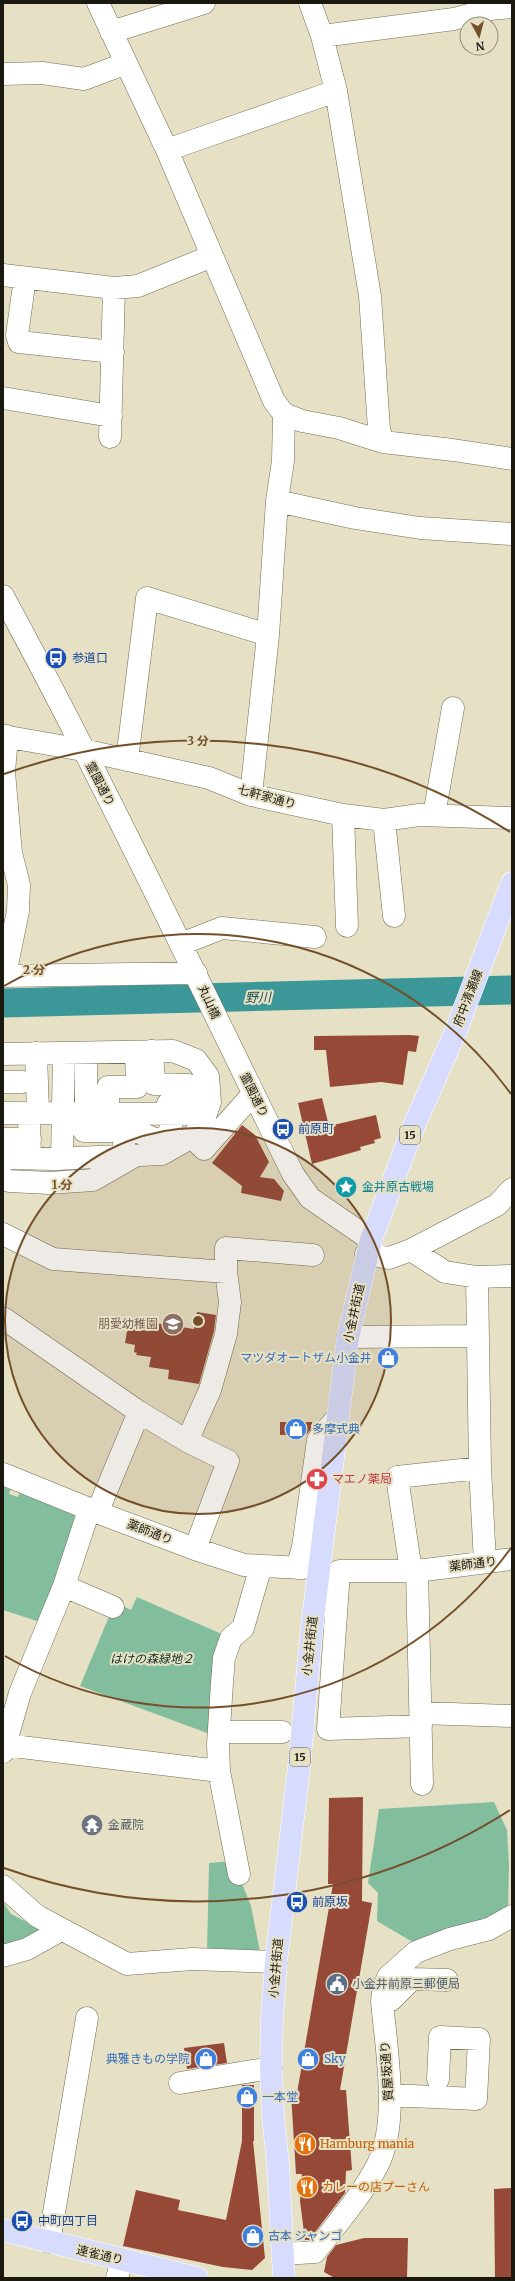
<svg xmlns="http://www.w3.org/2000/svg" width="515" height="2281" font-family="Merriweather,'Noto Sans JP',serif">
<rect width="100%" height="100%" fill="#e6e0c5"/>
<!-- green -->
<path fill="#82be9e" d="M3,1482l9,4 -3,8 9,3 3,-9 58,26 -39,108 -37,-12z
M137,1597l94,41 -13,99 -138,-51 33,-79 4,-4 14,7z
M494,1802l13,28 2,36 -1,46 -92,32 -39,-23 1,-28 -10,-10 11,-74z
M233,1861l18,45 10,51 -54,-5 2,-89z
M3,1902l8,12 39,20 -47,18z"/>
<g fill="none" stroke-linecap="round" stroke-linejoin="round">
<!-- river -->
<path stroke="#3c9898" stroke-width="29" d="M3,1003l509,-13"/>
</g>
<!-- building -->
<path fill="#964937" d="M410,1035l9,1 -3,16 -8,-1 -5,34 -22,-3 -51,5 -4,-37h-12v-14z
M322,1098l7,28 47,-11 5,23 -7,2 1,3 -15,4 1,3 -49,14 -14,-61z
M242,1125l13,10 14,27 -9,15 14,2 10,12 -3,10 -40,-8 1,-7 -30,-23z
M197,1312l19,3 -2,16 -15,53 -31,-5 1,-9 -20,-3 2,-10 -15,-2 1,-2 -3,-1 1,-7 -10,-2 4,-24 65,10z
M280,1422h32v6l-5,6 -27,1z
M363,1797l-1,104 10,2 -32,187h6l6,80 -6,1 -1,22 -36,47h-4l-5,-39 2,-27h-6l-5,-80 6,-1 36,-209h-5l1,-86z
M224,2043l3,20 -40,6 -3,-21z
M242,2085h12v56h-1l12,117 -13,12 -29,-3 -100,-21 13,-56 44,10 -2,10 48,10 16,-79z
M512,2188v90h-17l-1,-89z
M364,2238h44l-1,40h-67l-7,-1 -9,-5 3,-15 9,-12z"/>
<g fill="none" stroke-linecap="round" stroke-linejoin="round">
<!-- minor casing -->
<g stroke="#726c54" stroke-width="23">
<path id="minor" d="M98,3l69,147 107,251 10,13 18,7 37,7 44,14 70,8 59,9
M310,3l12,33 14,55 34,205 9,133 4,13
M111,32l93,-29
M322,36l132,-17 37,-10 21,-2
M3,74l39,-1 42,6 32,-12 10,-2
M167,150l169,-59
M3,275l111,13 24,-2 74,-30
M25,278l-8,57 2,7 94,10
M3,398l108,18
M110,437l4,-149
M277,501l78,17 65,10 92,6
M3,596c103,190 195,385 290,578l17,24 61,42
M3,736l80,14 126,28 42,17 92,20 41,5 35,-5 93,3
M127,760l20,-162 121,37
M251,795l17,-160 9,-134 6,-40 1,-47
M343,815l4,111
M434,815l19,-107
M384,820l10,96
M181,944l41,-16 93,9
M5,975l13,-64 1,-26 -8,-32 -7,-81 3,-36
M3,976l193,-3
M152,1051l2,33 35,1 2,29
M36,1053l2,60
M86,1053v61
M3,1054l170,-3 23,9 12,16 2,26 -8,23 -10,12 -30,17 -106,5 -53,-1
M5,1082h17
M3,1113l203,1
M29,1113l1,45
M77,1113l7,18h27l18,-17
M108,1114v-27h29l-1,-35
M192,1137l12,12 49,-55
M3,1139h27
M124,1156v-17l6,-7c12,-2 19,7 30,8l9,-6 5,-20 -2,-10h-4
M62,1159l2,-106
M3,1178l6,3 40,2 44,-3 40,-23
M3,1234l50,25 173,13
M411,1250l34,22 32,5 35,-1
M366,1254l23,4 22,-8 86,-45 15,-16
M477,1277l3,191 5,94
M3,1318l136,94 48,29 41,20 -33,88
M348,1337l130,-1
M187,1441l23,-51 16,-56 4,-32 -4,-30v-24l87,7
M3,1474l91,37 101,38 49,16 59,3
M297,1568l6,-21 15,-107 19,-22
M411,1571l-14,-94 83,-9
M417,1571l5,213
M64,1586l49,21
M421,1713l91,3
M421,1726l-93,3 11,-158h78l95,-12
M219,1732h63
M5,1745l214,26
M3,1752l17,-59 44,-107 22,-67 3,-5 10,-6 40,-96
M239,1874l-20,-103 -1,-27 4,-61 2,-25 7,-20 12,-10 18,-62
M3,1886l34,30 90,48 65,-5 84,3
M3,1956l24,-7 34,-19
M382,2001l9,-1 21,-21 35,1
M180,2083l91,-15
M390,2095l86,4 3,-60 -39,-2 -2,42
M49,2242l38,-224
M283,2254l32,-2c20,-26 48,-58 62,-86 23,-43 9,-118 5,-165l1,-10 5,-14 28,-25 34,-13 39,-10 23,-13
M117,2278l5,-18"/>
</g>
<!-- major casing -->
<g stroke="#fff" stroke-width="23">
<path id="major" d="M3,2230l194,48
M284,2278l-6,-114 -5,-48 -2,-48 1,-51 4,-55 23,-195 13,-141 36,-289 23,-97 42,-112 42,-95 57,-150"/>
</g>
<!-- minor -->
<use href="#minor" stroke="#fff" stroke-width="22"/>
<!-- major -->
<use href="#major" stroke="#d7dcfe" stroke-width="22"/>
</g>
<!-- distance rings -->
<circle cx="198" cy="1321" r="193" fill="#744f2a" fill-opacity=".12"/>
<g fill="none" stroke="#744f2a" stroke-width="2">
<circle cx="198" cy="1321" r="193"/>
<path d="M511 1548A387 387 0 0 1 5 1656M4 986A387 387 0 0 1 511 1094"/>
<path d="M510 1810A580 580 0 0 1 4 1868M4 774A580 580 0 0 1 510 832"/>
</g>
<!-- icons -->
<defs>
<g id="bus-disc" transform="scale(1.15)"><circle r="9.5" fill="#1a4fb4" stroke="#e6e0c5"/><path d="M-5-6H5V4H4V6H2V4H-2V6H-4V4H-5ZM-3.5-4V0h7V-4ZM-3.5 1.2v1.5H-2V1.2ZM2 1.2v1.5H3.5V1.2Z" fill="#fff"/></g>
<g id="sight-disc" transform="scale(1.15)"><circle r="9.5" fill="#0f9aa8" stroke="#e6e0c5"/><path d="M0-6L1.8-2.2L6-1.7L2.9 1.2L3.7 5.4L0 3.3L-3.7 5.4L-2.9 1.2L-6-1.7L-1.8-2.2Z" fill="#fff"/></g>
<g id="school-disc" transform="scale(1.15)"><circle r="9.5" fill="#8d6e63" stroke="#e6e0c5"/><path d="M0-5L7-2L0 1L-7-2ZM-4 1L0 2.5L4 1V4Q0 6-4 4Z" fill="#fff"/></g>
<g id="shop-disc" transform="scale(1.15)"><circle r="9.5" fill="#3f7fe0" stroke="#e6e0c5"/><path d="M-5-2.5h2.3a2.7 3.5 0 0 1 5.4 0H5L5.5 6h-11ZM-1.5-2.5h3a1.5 2.3 0 0 0-3 0Z" fill="#fff"/></g>
<g id="pharmacy-disc" transform="scale(1.15)"><circle r="9.5" fill="#e0444e" stroke="#e6e0c5"/><path d="M-2-6h4v4h4v4h-4v4h-4v-4h-4v-4h4Z" fill="#fff"/></g>
<g id="temple-disc" transform="scale(1.15)"><circle r="9.5" fill="#6b7280" stroke="#e6e0c5"/><path d="M0-6L5-2H3V0L6.5 2.5H4V6H1.5V3h-3V6H-4V2.5H-6.5L-3 0V-2H-5Z" fill="#fff"/></g>
<g id="civic-disc" transform="scale(1.15)"><circle r="9.5" fill="#5c6f8a" stroke="#e6e0c5"/><path d="M-.6-6.5H3V-4.5H.6V-3L4-1V1h2V6H-6V1h2V-1L-.6-3ZM-1.2 2.5V6h2.4V2.5Z" fill="#fff"/></g>
<g id="restaurant-disc" transform="scale(1.15)"><circle r="9.5" fill="#e8710a" stroke="#e6e0c5"/><path d="M-5-6h1v4h1v-4h1v4h1v-4h1v5L-1.5 .5V6h-2V.5L-5-1ZM5-6V6H3V1.5H1.5Q1.5-4 5-6Z" fill="#fff"/></g>
</defs>
<g fill-rule="evenodd">
<use href="#bus-disc" x="56" y="658"/>
<use href="#bus-disc" x="283" y="1129"/>
<use href="#sight-disc" x="346" y="1187"/>
<use href="#school-disc" x="173" y="1324"/>
<use href="#shop-disc" x="388" y="1358"/>
<use href="#shop-disc" x="296" y="1429"/>
<use href="#pharmacy-disc" x="317" y="1479"/>
<use href="#temple-disc" x="92" y="1825"/>
<use href="#bus-disc" x="297" y="1902"/>
<use href="#civic-disc" x="337" y="1984"/>
<use href="#shop-disc" x="206" y="2059"/>
<use href="#shop-disc" x="308" y="2059"/>
<use href="#shop-disc" x="247" y="2097"/>
<use href="#restaurant-disc" x="305" y="2144"/>
<use href="#restaurant-disc" x="307" y="2187"/>
<use href="#bus-disc" x="22" y="2221"/>
<use href="#shop-disc" x="253" y="2236"/>
</g>
<g text-anchor="middle" stroke-width="4" stroke-linejoin="round" paint-order="stroke">
<!-- shield labels -->
<g fill="#e6e0c5" stroke="#575446" stroke-width="1">
<rect x="400" y="1126" width="20" height="18" rx="3"/>
<rect x="290" y="1748" width="20" height="18" rx="3"/>
</g>
<g font-size="11" font-weight="bold" fill="#1a180f">
<text x="410" y="1139">15</text>
<text x="300" y="1761">15</text>
</g>
<!-- transit labels -->
<g font-size="12" fill="#164399" stroke="#e6e0c5" text-anchor="start">
<text x="72" y="662">参道口</text>
<text x="298" y="1133">前原町</text>
<text x="312" y="1906">前原坂</text>
<text x="38" y="2225">中町四丁目</text>
</g>
<!-- street labels -->
<g font-size="12" fill="#1a180f" stroke="#e6e0c5">
<text transform="translate(100 784) rotate(63)" y="4">霊園通り</text>
<text transform="translate(267 797) rotate(15)" y="4">七軒家通り</text>
<text transform="translate(468 998) rotate(-69)" y="4">府中清瀬線</text>
<text transform="translate(209 1002) rotate(66)" y="4">丸山橋</text>
<text transform="translate(254 1095) rotate(64)" y="4">霊園通り</text>
<text transform="translate(354 1313) rotate(-78)" y="4">小金井街道</text>
<text transform="translate(150 1532) rotate(21)" y="4">薬師通り</text>
<text transform="translate(473 1564) rotate(-7)" y="4">薬師通り</text>
<text transform="translate(310 1646) rotate(-84)" y="4">小金井街道</text>
<text transform="translate(276 1968) rotate(-85)" y="4">小金井街道</text>
<text transform="translate(387 2071) rotate(-94)" y="4">質屋坂通り</text>
<text transform="translate(100 2255) rotate(13)" y="4">連雀通り</text>
</g>
<!-- culture labels -->
<g font-size="12" fill="#0d838f" stroke="#e6e0c5" text-anchor="start">
<text x="362" y="1191">金井原古戦場</text>
</g>
<!-- education labels -->
<g font-size="12" fill="#785e54" stroke="#e6e0c5" text-anchor="end">
<text x="158" y="1328">朋愛幼稚園</text>
</g>
<!-- shop labels -->
<g font-size="12" fill="#366cbe" stroke="#e6e0c5" text-anchor="start">
<text x="372" y="1362" text-anchor="end">マツダオートザム小金井</text>
<text x="312" y="1433">多摩式典</text>
<text x="190" y="2063" text-anchor="end">典雅きもの学院</text>
<text x="324" y="2063">Sky</text>
<text x="262" y="2101">一本堂</text>
<text x="268" y="2240">古本 ジャンゴ</text>
</g>
<!-- health labels -->
<g font-size="12" fill="#be3a42" stroke="#e6e0c5" text-anchor="start">
<text x="332" y="1483">マエノ薬局</text>
</g>
<!-- park labels -->
<g font-size="12" font-style="italic" fill="#093120" stroke="#e6e0c5">
<text x="152" y="1663">はけの森緑地２</text>
</g>
<!-- worship labels -->
<g font-size="12" fill="#5b616d" stroke="#e6e0c5" text-anchor="start">
<text x="108" y="1829">金蔵院</text>
</g>
<!-- service labels -->
<g font-size="12" fill="#4e5e75" stroke="#e6e0c5" text-anchor="start">
<text x="352" y="1988">小金井前原三郵便局</text>
</g>
<!-- food labels -->
<g font-size="12" fill="#c56008" stroke="#e6e0c5" text-anchor="start">
<text x="320" y="2148">Hamburg mania</text>
<text x="322" y="2191">カレーの店プーさん</text>
</g>
<!-- water labels -->
<g font-size="13" font-style="italic" fill="#1d5151" stroke="#e6e0c5">
<text transform="translate(258 997) rotate(-1)" y="5">野川</text>
</g>
</g>
<circle cx="198" cy="1321" r="6" fill="#744f2a" stroke="#e6e0c5" stroke-width="2"/>
<g font-size="12" text-anchor="middle" font-weight="bold" fill="#744f2a" stroke="#e6e0c5" stroke-width="4" stroke-linejoin="round" paint-order="stroke">
<text x="198" y="745">3 分</text>
<text x="34" y="974">2 分</text>
<text x="62" y="1189">1 分</text>
</g>
<!-- border -->
<rect width="515" height="2281" fill="none" stroke="#1a180f" stroke-width="8"/>
<!-- north arrow -->
<g transform="translate(479 36) rotate(173)"><circle r="19" fill="#e6e0c5" stroke="#94907c"/>
<path d="M0-3L7 15L0 10L-7 15Z" fill="#744f2a"/>
<text y="-6" font-size="11" font-weight="bold" text-anchor="middle" fill="#1a180f">N</text>
</g>
</svg>
